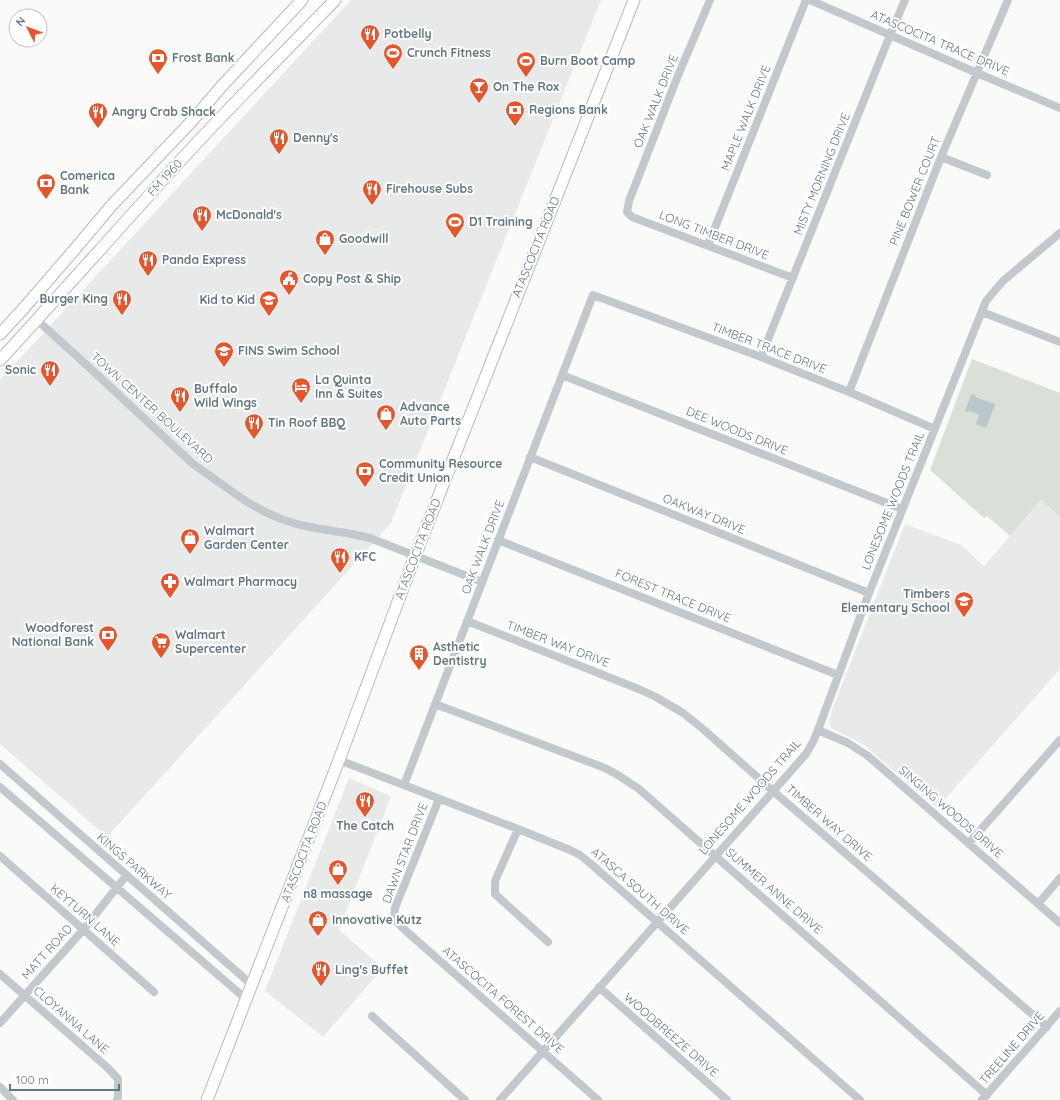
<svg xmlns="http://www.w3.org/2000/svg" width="1060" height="1100" font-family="Quicksand,sans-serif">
<rect width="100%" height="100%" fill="#fafaf8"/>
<!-- built -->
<path fill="#e8e9e9" d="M351,0h250l-210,523 -284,314 -107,-93v-364z
M1041,500l19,17v152l-123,139 -73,-63 -15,-8 -18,-9 -2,-7 3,-11 73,-186 56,21 23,21z
M349,778l42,18 -52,134 44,38 -60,69 -58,-46z"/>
<!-- green -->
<path fill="#dadfd7" d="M972,359l88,34v124l-19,-17 -31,36 -23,-20 -3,2 -54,-48z"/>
<!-- water -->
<path fill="#bbc7cb" d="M971,394l5,1 -1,2 20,7 -9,24 -10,-4 3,-9 -1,-1 -9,-3 -1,1 -3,-1z"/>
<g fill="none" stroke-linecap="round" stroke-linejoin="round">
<!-- major casing -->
<g stroke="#b5babe" stroke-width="13">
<path id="major" d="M0,334l24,-26 51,-59 37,-44 79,-83 30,-35 81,-87
M0,360c58,-63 114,-126 171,-189 53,-59 109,-114 164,-171
M207,1100l132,-340 76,-204 219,-556"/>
</g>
<!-- minor -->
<path stroke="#c3c8cc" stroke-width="8" d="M710,0l-33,78 -48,123 -2,11 5,5 161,61
M810,0l167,73 83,35
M941,157l46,18
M708,245l98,-245
M982,312l78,30
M37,320l54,49 102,95 54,38 18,10 16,7 19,6 21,4 31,5 18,4 112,44
M761,357l129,-322 15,-35
M562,375l340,134
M849,392l92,-235 67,-157
M530,457l339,136
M498,540l340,135
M467,621l174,69 15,7 27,16 20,16 70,62 274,236
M435,704l170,64 13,7 21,14 348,306
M818,730l30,13 20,13 192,167
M339,760l179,69 52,21 10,5 11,9 269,236
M0,764l252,221
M404,785l189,-490 168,62 88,35 86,37
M0,787l246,212
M439,799l-44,109c-2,13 2,14 11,23l192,169
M518,829l-23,52v13l53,48
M969,843l91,-103
M0,856l154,136
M1038,904l22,-26
M0,974l108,94 10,11v18l-1,3
M599,987l128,113
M372,1016l93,84
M0,1023l84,-94 33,-42 9,-11
M0,1087l13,13
M500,1100l306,-346 7,-12 5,-12 51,-137 117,-292 17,-20 57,-48
M982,1100l78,-89"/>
<!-- major -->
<use href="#major" stroke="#fff" stroke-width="11"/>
</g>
<!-- icons -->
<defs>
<g id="restaurant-pin" transform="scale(1)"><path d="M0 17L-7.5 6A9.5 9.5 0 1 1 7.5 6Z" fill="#e4572e" stroke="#fff"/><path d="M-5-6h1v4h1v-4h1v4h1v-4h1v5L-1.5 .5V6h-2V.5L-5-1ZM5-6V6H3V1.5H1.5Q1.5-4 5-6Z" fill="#fff"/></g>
<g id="stadium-pin" transform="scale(1)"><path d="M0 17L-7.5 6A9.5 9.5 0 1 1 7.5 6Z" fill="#e4572e" stroke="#fff"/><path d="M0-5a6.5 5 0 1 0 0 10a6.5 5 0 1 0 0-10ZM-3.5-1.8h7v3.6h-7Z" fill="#fff"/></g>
<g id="bank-pin" transform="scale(1)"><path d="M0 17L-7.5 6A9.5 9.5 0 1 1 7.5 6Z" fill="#e4572e" stroke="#fff"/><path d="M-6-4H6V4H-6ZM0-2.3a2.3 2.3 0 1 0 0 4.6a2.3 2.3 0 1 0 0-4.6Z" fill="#fff"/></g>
<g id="bar-pin" transform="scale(1)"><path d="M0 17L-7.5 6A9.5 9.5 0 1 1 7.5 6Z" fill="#e4572e" stroke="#fff"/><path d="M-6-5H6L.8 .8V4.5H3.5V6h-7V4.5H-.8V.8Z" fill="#fff"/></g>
<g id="shop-pin" transform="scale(1)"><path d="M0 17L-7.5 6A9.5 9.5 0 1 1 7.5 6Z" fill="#e4572e" stroke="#fff"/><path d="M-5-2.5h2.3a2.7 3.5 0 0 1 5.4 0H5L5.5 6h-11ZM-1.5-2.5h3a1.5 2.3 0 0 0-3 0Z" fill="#fff"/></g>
<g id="civic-pin" transform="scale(1)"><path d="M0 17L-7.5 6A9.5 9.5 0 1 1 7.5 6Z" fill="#e4572e" stroke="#fff"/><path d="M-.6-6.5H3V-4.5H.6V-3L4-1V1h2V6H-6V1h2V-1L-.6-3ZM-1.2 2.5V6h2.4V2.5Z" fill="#fff"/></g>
<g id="school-pin" transform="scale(1)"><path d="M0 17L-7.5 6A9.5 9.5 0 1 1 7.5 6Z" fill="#e4572e" stroke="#fff"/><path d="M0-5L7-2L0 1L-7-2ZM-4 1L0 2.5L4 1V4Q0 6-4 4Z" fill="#fff"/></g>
<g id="hotel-pin" transform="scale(1)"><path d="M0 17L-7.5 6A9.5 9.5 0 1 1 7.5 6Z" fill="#e4572e" stroke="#fff"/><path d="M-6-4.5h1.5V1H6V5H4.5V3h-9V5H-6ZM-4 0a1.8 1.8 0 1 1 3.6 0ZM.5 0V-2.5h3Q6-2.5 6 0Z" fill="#fff"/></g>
<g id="pharmacy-pin" transform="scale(1)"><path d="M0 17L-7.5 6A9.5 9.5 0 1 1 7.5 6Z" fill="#e4572e" stroke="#fff"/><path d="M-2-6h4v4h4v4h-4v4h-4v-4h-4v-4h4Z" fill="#fff"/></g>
<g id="supermarket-pin" transform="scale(1)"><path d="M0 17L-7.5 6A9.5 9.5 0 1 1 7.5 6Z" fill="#e4572e" stroke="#fff"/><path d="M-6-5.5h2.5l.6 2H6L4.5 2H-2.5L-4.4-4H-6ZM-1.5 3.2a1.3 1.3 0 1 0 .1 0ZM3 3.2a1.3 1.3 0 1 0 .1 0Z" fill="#fff"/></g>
<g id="building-pin" transform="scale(1)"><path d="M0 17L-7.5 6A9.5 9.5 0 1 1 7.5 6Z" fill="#e4572e" stroke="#fff"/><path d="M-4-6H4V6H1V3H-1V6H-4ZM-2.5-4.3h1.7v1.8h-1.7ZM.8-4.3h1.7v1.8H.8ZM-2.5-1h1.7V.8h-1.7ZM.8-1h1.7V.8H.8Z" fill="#fff"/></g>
</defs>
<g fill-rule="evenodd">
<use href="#restaurant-pin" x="370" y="34"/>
<use href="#stadium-pin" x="393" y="53"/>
<use href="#bank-pin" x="158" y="58"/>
<use href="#stadium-pin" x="526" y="61"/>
<use href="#bar-pin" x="479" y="87"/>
<use href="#bank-pin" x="515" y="110"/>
<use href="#restaurant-pin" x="98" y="112"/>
<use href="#restaurant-pin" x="279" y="138"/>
<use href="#bank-pin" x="46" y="183"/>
<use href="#restaurant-pin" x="372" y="189"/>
<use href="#restaurant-pin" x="202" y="215"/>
<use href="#stadium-pin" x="455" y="222"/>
<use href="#shop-pin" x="325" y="239"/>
<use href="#restaurant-pin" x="148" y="260"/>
<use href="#civic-pin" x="289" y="279"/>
<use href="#restaurant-pin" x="122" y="299"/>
<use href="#school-pin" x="269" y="300"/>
<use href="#school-pin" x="224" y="351"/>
<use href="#restaurant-pin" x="50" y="370"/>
<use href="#hotel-pin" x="301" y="387"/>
<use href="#restaurant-pin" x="180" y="396"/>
<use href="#shop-pin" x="386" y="414"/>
<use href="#restaurant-pin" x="254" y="423"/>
<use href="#bank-pin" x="365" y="471"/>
<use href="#shop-pin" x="190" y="538"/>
<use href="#restaurant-pin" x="340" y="557"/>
<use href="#pharmacy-pin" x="170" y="582"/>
<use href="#school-pin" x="964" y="601"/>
<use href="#bank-pin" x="108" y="635"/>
<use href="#supermarket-pin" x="161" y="642"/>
<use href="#building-pin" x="419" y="654"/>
<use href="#restaurant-pin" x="365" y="801"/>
<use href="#shop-pin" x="338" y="869"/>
<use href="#shop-pin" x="318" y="920"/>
<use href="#restaurant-pin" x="321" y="970"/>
</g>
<g text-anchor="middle" stroke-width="4" stroke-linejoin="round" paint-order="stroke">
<!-- poi labels -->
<g font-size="12" font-weight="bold" fill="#657683" stroke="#fff" text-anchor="start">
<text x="384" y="38">Potbelly</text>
<text x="407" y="57">Crunch Fitness</text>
<text x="172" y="62">Frost Bank</text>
<text x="540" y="65">Burn Boot Camp</text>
<text x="493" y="91">On The Rox</text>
<text x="529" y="114">Regions Bank</text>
<text x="112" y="116">Angry Crab Shack</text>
<text x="293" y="142">Denny's</text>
<text x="60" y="180">Comerica<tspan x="60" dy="14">Bank</tspan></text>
<text x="386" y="193">Firehouse Subs</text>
<text x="216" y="219">McDonald's</text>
<text x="469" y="226">D1 Training</text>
<text x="339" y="243">Goodwill</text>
<text x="162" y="264">Panda Express</text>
<text x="303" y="283">Copy Post &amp; Ship</text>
<text x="108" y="303" text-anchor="end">Burger King</text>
<text x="255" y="304" text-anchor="end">Kid to Kid</text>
<text x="238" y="355">FINS Swim School</text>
<text x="36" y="374" text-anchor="end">Sonic</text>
<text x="315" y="384">La Quinta<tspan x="315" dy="14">Inn &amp; Suites</tspan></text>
<text x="194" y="393">Buffalo<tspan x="194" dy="14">Wild Wings</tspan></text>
<text x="400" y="411">Advance<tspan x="400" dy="14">Auto Parts</tspan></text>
<text x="268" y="427">Tin Roof BBQ</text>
<text x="379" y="468">Community Resource<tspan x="379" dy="14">Credit Union</tspan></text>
<text x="204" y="535">Walmart<tspan x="204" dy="14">Garden Center</tspan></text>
<text x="354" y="561">KFC</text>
<text x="184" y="586">Walmart Pharmacy</text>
<text x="950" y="598" text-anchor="end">Timbers<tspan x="950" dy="14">Elementary School</tspan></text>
<text x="94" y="632" text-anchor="end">Woodforest<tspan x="94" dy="14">National Bank</tspan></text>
<text x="175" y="639">Walmart<tspan x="175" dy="14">Supercenter</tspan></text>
<text x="433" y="651">Asthetic<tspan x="433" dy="14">Dentistry</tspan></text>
<text x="365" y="830" text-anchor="middle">The Catch</text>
<text x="338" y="898" text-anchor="middle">n8 massage</text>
<text x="332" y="924">Innovative Kutz</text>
<text x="335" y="974">Ling's Buffet</text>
</g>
<!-- street labels -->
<g font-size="12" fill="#657683" stroke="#fff">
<text transform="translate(940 43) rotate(23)" y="4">ATASCOCITA TRACE DRIVE</text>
<text transform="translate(656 101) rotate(-68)" y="4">OAK WALK DRIVE</text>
<text transform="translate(746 118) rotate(-68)" y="4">MAPLE WALK DRIVE</text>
<text transform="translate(822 174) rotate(-68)" y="4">MISTY MORNING DRIVE</text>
<text transform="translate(165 178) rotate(-48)" y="4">FM 1960</text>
<text transform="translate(915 191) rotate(-68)" y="4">PINE BOWER COURT</text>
<text transform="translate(714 235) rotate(21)" y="4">LONG TIMBER DRIVE</text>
<text transform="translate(536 247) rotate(-68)" y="4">ATASCOCITA ROAD</text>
<text transform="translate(769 348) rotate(21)" y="4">TIMBER TRACE DRIVE</text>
<text transform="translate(152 408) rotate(42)" y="4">TOWN CENTER BOULEVARD</text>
<text transform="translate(737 431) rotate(22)" y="4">DEE WOODS DRIVE</text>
<text transform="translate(893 501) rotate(-68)" y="4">LONESOME WOODS TRAIL</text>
<text transform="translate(704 514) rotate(22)" y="4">OAKWAY DRIVE</text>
<text transform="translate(483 547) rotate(-69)" y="4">OAK WALK DRIVE</text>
<text transform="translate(418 549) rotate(-69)" y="4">ATASCOCITA ROAD</text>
<text transform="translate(673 596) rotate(22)" y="4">FOREST TRACE DRIVE</text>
<text transform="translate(558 644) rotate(21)" y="4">TIMBER WAY DRIVE</text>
<text transform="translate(750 797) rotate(-49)" y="4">LONESOME WOODS TRAIL</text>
<text transform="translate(951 812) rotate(41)" y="4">SINGING WOODS DRIVE</text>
<text transform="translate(829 823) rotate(41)" y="4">TIMBER WAY DRIVE</text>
<text transform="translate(304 852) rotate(-69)" y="4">ATASCOCITA ROAD</text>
<text transform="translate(405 853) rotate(-69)" y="4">DAWN STAR DRIVE</text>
<text transform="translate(134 866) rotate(41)" y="4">KINGS PARKWAY</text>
<text transform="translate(640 891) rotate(41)" y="4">ATASCA SOUTH DRIVE</text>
<text transform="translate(774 891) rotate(41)" y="4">SUMMER ANNE DRIVE</text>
<text transform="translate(85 915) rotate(41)" y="4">KEYTURN LANE</text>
<text transform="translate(47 952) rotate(-48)" y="4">MATT ROAD</text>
<text transform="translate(503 1000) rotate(41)" y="4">ATASCOCITA FOREST DRIVE</text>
<text transform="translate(71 1020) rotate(41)" y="4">CLOYANNA LANE</text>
<text transform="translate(671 1035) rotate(41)" y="4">WOODBREEZE DRIVE</text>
<text transform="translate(1012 1048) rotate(-49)" y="4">TREELINE DRIVE</text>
</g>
</g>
<!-- north arrow -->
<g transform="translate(28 28) rotate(312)"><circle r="19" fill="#ffffff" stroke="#c1c8cd"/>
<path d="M0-3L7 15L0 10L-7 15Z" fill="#e4572e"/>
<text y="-6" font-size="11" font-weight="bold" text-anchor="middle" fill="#657683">N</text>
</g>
<!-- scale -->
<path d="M10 1084v6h109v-6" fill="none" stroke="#657683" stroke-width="2"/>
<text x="16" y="1084" font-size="12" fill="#657683" stroke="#ffffff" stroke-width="3" paint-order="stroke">100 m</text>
</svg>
